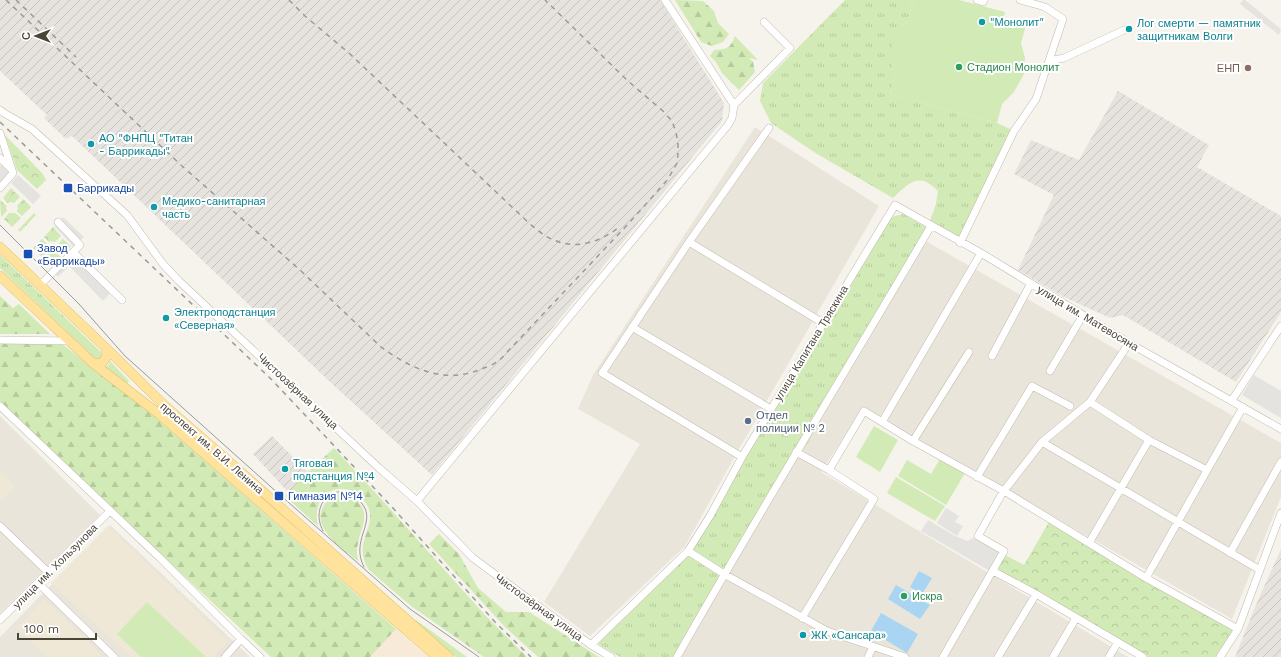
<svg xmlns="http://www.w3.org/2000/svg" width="1281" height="657" font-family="'Work Sans',sans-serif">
<defs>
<pattern id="industrial-furrows" width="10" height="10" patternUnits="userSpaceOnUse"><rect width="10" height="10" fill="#e6e2dd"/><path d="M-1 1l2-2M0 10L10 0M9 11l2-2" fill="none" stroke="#c7c3be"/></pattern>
<pattern id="grass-tufts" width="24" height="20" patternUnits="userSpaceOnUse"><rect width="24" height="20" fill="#d2eab5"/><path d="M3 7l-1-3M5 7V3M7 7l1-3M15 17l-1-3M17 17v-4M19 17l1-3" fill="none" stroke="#b6ca9c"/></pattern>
<pattern id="forest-firs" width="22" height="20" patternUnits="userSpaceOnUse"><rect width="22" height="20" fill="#d2eab5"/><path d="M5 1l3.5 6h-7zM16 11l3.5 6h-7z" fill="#b6ca9c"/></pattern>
<pattern id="park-crowns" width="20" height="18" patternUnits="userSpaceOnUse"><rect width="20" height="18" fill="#d2eab5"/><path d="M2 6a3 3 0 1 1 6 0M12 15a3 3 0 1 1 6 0" fill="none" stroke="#b6ca9c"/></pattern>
</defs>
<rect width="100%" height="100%" fill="#f6f3ec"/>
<!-- residential -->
<path fill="#eae5da" d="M755,127l124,79 -144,250 -50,90 -95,90 -46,-34 96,-158 -62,-35 15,-34z
M922,239l359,204v54l-49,122 -369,-211 -42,64 307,185h-453z
M0,416l100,99 -100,98z
M110,525l140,132h-250v-20z"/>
<!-- commercial -->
<path fill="#f7ead8" d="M396,629l32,28h-58z"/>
<!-- industrial -->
<path fill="url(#industrial-furrows)" d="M0,0h660l64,103 -2,18 -290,354 -102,-93 -258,-246 -6,3 -22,-21 3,-3 -47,-44z
M1118,91l91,54 -12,22 84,49v96l-45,70 -113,-67 -13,3 -46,-21 -46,-27 36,-75 -40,-21 17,-34 48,20z
M272,436l36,36 -19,21 -36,-39z
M1281,549v108h-46l23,-57z"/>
<!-- education -->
<path fill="#efe8d6" d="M0,471l15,15 -15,15z
M108,526l120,115 -15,16h-82l-80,-74z
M44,599l58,56 -3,2h-52l-30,-29z"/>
<!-- grass -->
<path fill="url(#grass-tufts)" d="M845,0h68l-5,20 -8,8 -9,32 4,15 -5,19 107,29 15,7 -53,108 -29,-17 6,-17 2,-13c-19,-20 -29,-8 -45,7l-76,-44 -46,-31 -11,-22 3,-18z
M34,213l2,2 -16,17 -2,-2z
M903,214l24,14 -109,185 -9,30 -10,9 -122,205h-57l-23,-14 92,-91 54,-94 145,-240z
M0,255l101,97 1,3 -4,6 -98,-93z
M110,361l19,20 -2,3 -23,-17 4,-1z
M416,620l51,37h-11l-42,-35z"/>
<!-- forest -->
<path fill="url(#forest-firs)" d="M675,0l28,1 11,10 4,12 11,11 -6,8 -11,4 -11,-4z
M735,36l23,24 -9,-2 4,4 2,10 -16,18 -17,-17 -6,-11 -6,-6 4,-6c13,-1 16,-1 21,-14z
M0,296l13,12 6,-4 31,30h-50z
M0,343h61l92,72 243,214 -26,28h-99l-159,-148 -112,-107z
M334,448l48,52 102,114 43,43h-43l-73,-51 -42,-36c-18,-28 10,-44 -2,-65 -18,-30 -58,-16 -49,21l-33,-30 23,-24z
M339,493c8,1 14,3 19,9 13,13 2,27 0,42 -2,6 -1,12 1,18 -15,-12 -48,-33 -36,-55 4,-8 9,-11 16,-14z
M439,534l20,20 19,34 28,24h23l70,45h-61l-33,-30 -76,-83z"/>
<!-- park -->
<path fill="url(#park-crowns)" d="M5,135l37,38 4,7 -9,9 -20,-19z
M11,188l9,9 -6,6 -3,-1 -3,1 -5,-5z
M23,199l8,8 -9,9 -5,-5 1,-3 -1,-2z
M0,200l7,6 -1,2 1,3 -6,6z
M9,213h6l6,5 -9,9 -8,-8z
M53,227l8,9 -6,6 -3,-1 -3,1 -5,-5z
M42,239l5,5 -1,4 2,2 -6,7 -9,-9z
M63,239l8,7 -9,9 -4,-4 2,-4 -2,-3z
M50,252l6,1 5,4 -9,9 -8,-8z
M1050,520l187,108 -18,29h-74l-148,-87 8,-15 19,10z"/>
<!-- pitch -->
<path fill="#d2eab5" d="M913,0h46l46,12 -2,7 23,6 -5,18 4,15 -1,16 -10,18 -12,12 -5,19 -107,-29 5,-19 -4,-15 1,-15 8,-17 8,-8z
M874,426l24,14 -18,32 -24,-15z
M940,459l25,14 -19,32 -48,-29 9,-16 24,14z
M896,477l49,29 -10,15 -48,-28z
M147,602l59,55h-65l-24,-23z"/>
<!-- parking -->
<path fill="#e5e3e0" d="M1243,0h2l36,29 -2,6 -39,-31z
M1,165l9,8 -10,11v-18z
M18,175l23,21 -8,8 -22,-21z
M63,217l21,20 -10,10 -20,-21z
M73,254l38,38 -8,9 -34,-35 -11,11 -4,-4z
M1254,375l27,16v27l-39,-23z
M946,508l13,8 -4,6 8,4 -6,10 -20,-13z
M928,520l27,16 13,5 5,-3 28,15 -10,16 -3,1 -67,-39z"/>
<!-- water -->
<path fill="#a9d4f2" d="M919,571l13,7 -10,16 -12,-7z
M896,585l34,20 -10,14 -32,-20z
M881,613l37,21 -11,19 -36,-22z"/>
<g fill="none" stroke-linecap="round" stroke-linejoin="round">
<!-- minor casing -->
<g stroke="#c2bbae" stroke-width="8">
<path id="minor" d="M665,0l69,105
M977,0l6,2 1,-2
M1049,61l15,-3 60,-28
M0,110l4,3 28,16 95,86 36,49 16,17 200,187 38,33 56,57 118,87 20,12
M0,133l13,40 -13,15
M0,158l11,11
M689,242l134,81
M960,243l54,-112 22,-32 27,-80 -18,-12 -25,-7
M73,252l49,48
M40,285l40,-40 -22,-23
M632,327l139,82
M0,340l68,1
M992,356l39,-73
M1050,371l33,-56
M1232,400l49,-74
M1090,402l59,38 58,30
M0,406l159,151 82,82 19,18
M882,422l99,-169
M913,441l56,-89
M1042,442l218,128
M796,452l33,18 45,29 -72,119
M742,457l-140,-84 87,-131 80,-114
M829,470l35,-59 49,30 96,53 137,84 92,51
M977,477l55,-91 38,20
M417,501l311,-376 4,-7 2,-13 56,-57 -26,-26
M0,526l49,47
M1089,543l60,-103
M688,551l36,23 103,57 78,26
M1230,553l51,-91
M993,571l43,23 107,63
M1146,578l97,-171
M38,583l76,74
M0,620l109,-108
M591,645l97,-94 22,-35 32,-59 153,-252 86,48 148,90 152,86
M225,657l16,-18
M677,657c82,-145 170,-287 254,-431
M868,657l5,-10
M943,657l61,-106 -26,-15 25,-44 39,-50 48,-40 39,-59
M998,657l38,-63
M1053,657l23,-39
M1109,657l9,-15
M1220,657l18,-28 43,-116"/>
</g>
<!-- major casing -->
<g stroke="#e6c16a" stroke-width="10">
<path id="major" d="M0,247l106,101 59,58 60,52 224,199
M0,276l94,88 65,50 278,243
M94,364l8,-1 5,-7 -1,-8"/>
</g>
<!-- minor -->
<use href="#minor" stroke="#fff" stroke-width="7"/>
<!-- major -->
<use href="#major" stroke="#ffe39c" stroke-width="9"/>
<!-- tram -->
<path stroke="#9a9a9a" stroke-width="1" d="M0,225l79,79 46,52 155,139 130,114 69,48
M323,531c-16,-30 19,-56 40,-26 13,18 -13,36 1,62"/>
<!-- rail -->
<path stroke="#9a9a9a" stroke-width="1.5" stroke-dasharray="5 5" stroke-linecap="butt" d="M6,0l176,166 118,104 81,77c32,23 65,38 103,21 3,-1 8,-3 11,-5 6,-3 11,-10 16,-15l119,-126 38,-43 9,-16 1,-9v-10l-2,-12 -4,-11 -9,-10 -35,-30 -83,-81
M16,0l60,57
M289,0l16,16 45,38 180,170c8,6 15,13 24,16 22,10 47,2 65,-13
M0,122l271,257 121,128 103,115 36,35"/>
</g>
<!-- markers -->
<g fill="#0f9aa8" stroke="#fff" stroke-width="1.5">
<circle cx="982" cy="22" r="4"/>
<circle cx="1129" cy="29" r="4"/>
<circle cx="91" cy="144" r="4"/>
<circle cx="154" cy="207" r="4"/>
<circle cx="166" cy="318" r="4"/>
<circle cx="285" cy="469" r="4"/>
<circle cx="803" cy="635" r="4"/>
</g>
<g fill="#2e9e5b" stroke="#fff" stroke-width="1.5">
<circle cx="959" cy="67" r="4"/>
<circle cx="904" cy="596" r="4"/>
</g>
<circle fill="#8d6e63" stroke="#fff" stroke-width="1.5" cx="1248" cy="68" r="4"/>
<g fill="#1a4fb4" stroke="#fff" stroke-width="1.5">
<rect x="63" y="183" width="10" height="10" rx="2"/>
<rect x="23" y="249" width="10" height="10" rx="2"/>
<rect x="274" y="491" width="10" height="10" rx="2"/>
</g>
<circle fill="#5c6f8a" stroke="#fff" stroke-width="1.5" cx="748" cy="421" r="4"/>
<g text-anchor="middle" stroke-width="4" stroke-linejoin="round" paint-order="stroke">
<!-- culture labels -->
<g font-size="11" fill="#0d838f" stroke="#fff" text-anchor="start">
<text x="990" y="26">"Монолит"</text>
<text x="1137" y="27">Лог смерти — памятник<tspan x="1137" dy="13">защитникам Волги</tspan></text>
<text x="99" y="142">АО "ФНПЦ "Титан<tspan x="99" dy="13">- Баррикады"</tspan></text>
<text x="162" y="205">Медико-санитарная<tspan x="162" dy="13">часть</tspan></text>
<text x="174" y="316">Электроподстанция<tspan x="174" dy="13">«Северная»</tspan></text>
<text x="293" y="467">Тяговая<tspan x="293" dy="13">подстанция №4</tspan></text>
<text x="811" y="639">ЖК «Сансара»</text>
</g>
<!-- leisure labels -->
<g font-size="11" fill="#27864d" stroke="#fff" text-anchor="start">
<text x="967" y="71">Стадион Монолит</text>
<text x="912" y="600">Искра</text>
</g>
<!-- education labels -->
<g font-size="11" fill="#785e54" stroke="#fff" text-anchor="end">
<text x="1240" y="72">ЕНП</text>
</g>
<!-- transit labels -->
<g font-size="11" fill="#164399" stroke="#fff" text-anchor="start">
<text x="77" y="192">Баррикады</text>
<text x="37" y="252">Завод<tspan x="37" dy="13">«Баррикады»</tspan></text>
<text x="288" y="500">Гимназия №14</text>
</g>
<!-- street labels -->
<g font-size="11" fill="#4b4439" stroke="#fff">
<text transform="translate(1088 318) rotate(31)" y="4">улица им. Матевосяна</text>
<text transform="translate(811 343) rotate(-59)" y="4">улица Капитана Тряскина</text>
<text transform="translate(298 391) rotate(43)" y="4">Чистоозёрная улица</text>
<text transform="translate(212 448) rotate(41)" y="4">проспект им. В.И. Ленина</text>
<text transform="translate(55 566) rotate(-45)" y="4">улица им. Хользунова</text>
<text transform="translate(539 607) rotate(36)" y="4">Чистоозёрная улица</text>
</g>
<!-- service labels -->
<g font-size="11" fill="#4e5e75" stroke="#fff" text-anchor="start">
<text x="756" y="419">Отдел<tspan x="756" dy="13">полиции № 2</tspan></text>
</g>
</g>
<!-- north arrow -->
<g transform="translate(36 36) rotate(270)" stroke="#ffffff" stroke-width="3" paint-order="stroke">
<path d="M0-3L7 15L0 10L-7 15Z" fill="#4b4439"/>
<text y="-6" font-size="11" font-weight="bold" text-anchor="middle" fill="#4b4439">С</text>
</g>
<!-- scale -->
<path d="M18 633v6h78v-6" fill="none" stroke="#4b4439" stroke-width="2"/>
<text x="24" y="633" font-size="12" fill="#4b4439" stroke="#ffffff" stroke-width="3" paint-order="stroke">100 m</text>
</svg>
